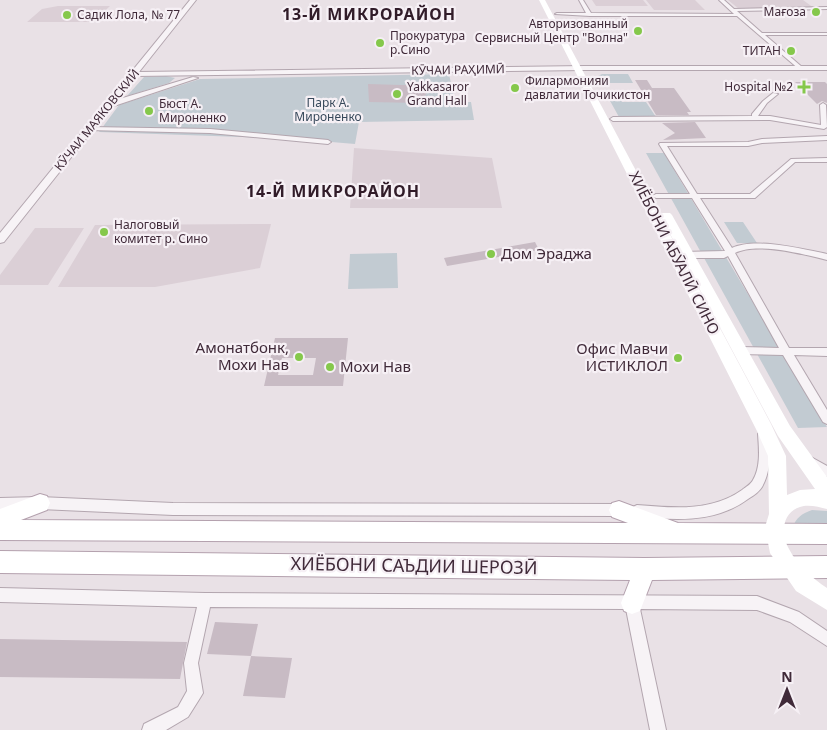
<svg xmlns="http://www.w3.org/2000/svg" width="827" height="730" font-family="'Noto Sans',sans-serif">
<rect width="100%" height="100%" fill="#e9e1e6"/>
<!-- built -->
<path fill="#dbcfd6" d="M592,0h51l5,6h-52z
M646,0h49l10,10h-51z
M728,0h75l11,8 -75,1z
M58,6h52l-17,16h-66l15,-13z
M354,148l138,10 10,50h-152z
M271,224l-11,44 -105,19h-97l37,-62z
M35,228h49l-36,57h-48v-10z"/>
<!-- green -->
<path fill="#c2cbd2" d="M449,74l6,28h16l3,18 -115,2 -4,22 -59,-5 -197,-7 20,-27 81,-26z
M602,74h26l5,9h-32l-3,-7z
M166,76l9,2 -6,5 -42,13 17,-19z
M609,99h11l2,3h24l10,15h-37z
M646,153h18l163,274 -29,1z
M724,222h19l14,21h-20z
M397,253l1,35 -50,1 2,-35z
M812,510l15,1v17h-35c5,-11 9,-14 20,-18z"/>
<!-- building -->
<path fill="#c8bbc4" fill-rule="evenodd" d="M635,80h12l5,8h22l17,24h-4l2,3h-33z
M795,82h30l2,2v19l-5,-2 -5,3z
M368,84l33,1h31l-12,18 -51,-1z
M695,122l11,16 -43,2 12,-7 -13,-10z
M535,242l4,8 -92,16 -3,-8z
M275,338h73l-5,48h-79zM282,358h34l-3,17h-35z
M215,622l43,2 -7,32 -44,-2z
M0,639l187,3 -7,37 -180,-2z
M251,656l41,2 -7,40 -42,-2z"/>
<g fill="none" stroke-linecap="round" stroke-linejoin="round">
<!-- minor casing -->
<g stroke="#b3a6af" stroke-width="2">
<path id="minor" d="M579,0h4l8,13 143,1 -15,-14h5l10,9 93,-2v2l-90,2 25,22h65v2h-62l37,32v2l-2,1 -63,-54h-147l-35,-2 2,-1h29z
M773,93l5,1 -11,9 -9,13h12l51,9 -1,-20 3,-2 3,2 1,22 -3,2 -54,-9 -157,1 -3,-2 3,-2 139,-1v-2l11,-13z
M90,127l120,2 118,11 3,2 -3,2 -118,-11 -122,-3v-2z
M827,136v4l-65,3 -14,3h-81l30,48h53l41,-35 36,-1v4h-32l-40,36h-55l32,50c22,-11 71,1 95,6v6c-24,-6 -70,-18 -92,-7l54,95h38v8l-33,-1 33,55v14l-4,-2 -40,-67 -46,-1 -2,-3 5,-4 39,1 -51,-92 -4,2h-43l-4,-3 4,-3 44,-1 -33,-53h-36l-4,-2 4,-2h34l-31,-50 1,-1 88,-1 14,-3z
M764,429l4,2 2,3c0,18 1,37 -8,53 -3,5 -9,9 -14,12 -27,20 -60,22 -93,19 -7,0 -15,0 -22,-3l-2,-4 2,-4 4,-2c36,3 74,7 105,-15 4,-3 9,-6 11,-10 8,-13 6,-32 5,-46l2,-3z
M811,457l16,9v11l-20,-11 -2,-4 2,-4z
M40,497l133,6 449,1 4,2 2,4 -2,4 -4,2 -449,-1 -133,-6 -40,1v-12z
M0,588l205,5 552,3 42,16 28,19v15l-37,-24 -33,-12 -117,-1 26,121h-16l-24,-121 -416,-2 -12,56 5,30 -3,5 -12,19 -22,13h-24l2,-6 34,-17 9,-16 -3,-28 13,-56 -197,-5z"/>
</g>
<!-- tertiary casing -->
<g stroke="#b3a6af" stroke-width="2">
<path id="tertiary" d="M190,0h6l-57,72 446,-6h242v4h-242l-450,6 -19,24 77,-23 5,1 -87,29 -107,135 -4,1v-10z"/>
</g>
<!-- primary casing -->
<g stroke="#b4a1ae" stroke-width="2">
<path id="primary" d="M40,494l7,2 3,7 -3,7 -26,10 607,3 -16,-6 -3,-7 3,-7 7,-2 59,22 149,1v20l-827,-4v-31z
M0,551l645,7 182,-2v22l-175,2 -12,31 -8,3 -8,-3 -3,-8 9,-23 -630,-7z"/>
</g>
<!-- minor -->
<use href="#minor" fill="#f7f3f6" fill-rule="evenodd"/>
<!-- tertiary -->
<use href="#tertiary" fill="#f7f3f6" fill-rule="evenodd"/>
<!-- secondary -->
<path fill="#fff" fill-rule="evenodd" d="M539,0h6l226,424 15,32 1,39 13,-5 15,-1 -37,-53 -118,-221 2,-2h8l2,2 118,211 37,51v32c-8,-2 -19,-5 -27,-2 -19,6 -19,28 -11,42 9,17 23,29 38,39v22l-31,-19 -26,-38 -5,-26 4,-13 -1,-58 -11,-25z"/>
<!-- primary -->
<use href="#primary" fill="#fff" fill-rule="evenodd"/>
</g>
<!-- markers -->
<g fill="#85c84b" stroke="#f6f0f5" stroke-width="2">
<circle cx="816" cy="12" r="5"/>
<circle cx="67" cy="15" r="5"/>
<circle cx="638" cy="31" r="5"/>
<circle cx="380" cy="43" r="5"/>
<circle cx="791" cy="51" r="5"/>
<path d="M801.5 79.5h5v5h5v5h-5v5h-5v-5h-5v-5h5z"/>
<circle cx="515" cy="88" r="5"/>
<circle cx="397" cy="94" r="5"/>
<circle cx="149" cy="111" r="5"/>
<circle cx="104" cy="232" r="5"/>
<circle cx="491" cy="254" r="5"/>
<circle cx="299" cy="357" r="5"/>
<circle cx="678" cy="358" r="5"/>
<circle cx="330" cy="367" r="5"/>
</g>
<g text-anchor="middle" stroke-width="4.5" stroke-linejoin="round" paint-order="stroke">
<!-- far-poi labels -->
<g font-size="12" fill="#402a39" stroke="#f6f0f5" text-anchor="start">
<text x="806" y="16" text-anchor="end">Мағоза</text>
<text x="77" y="19">Садик Лола, № 77</text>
<text x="628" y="28" text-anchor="end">Авторизованный<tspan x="628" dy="14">Сервисный Центр "Волна"</tspan></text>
<text x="390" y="40">Прокуратура<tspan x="390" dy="14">р.Сино</tspan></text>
<text x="781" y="55" text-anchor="end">ТИТАН</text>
<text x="525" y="85">Филармонияи<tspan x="525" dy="14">давлатии Точикистон</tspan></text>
<text x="407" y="91">Yakkasaror<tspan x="407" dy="14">Grand Hall</tspan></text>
<text x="793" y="91" text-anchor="end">Hospital №2</text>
<text x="159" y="108">Бюст А.<tspan x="159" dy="14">Мироненко</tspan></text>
<text x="114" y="229">Налоговый<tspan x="114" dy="14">комитет р. Сино</tspan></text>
</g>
<!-- far-street labels -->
<g font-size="12" fill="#402a39" stroke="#f6f0f5">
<text transform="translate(458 70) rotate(-1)" y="4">КӮЧАИ РАҲИМӢ</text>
<text transform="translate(97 120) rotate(-51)" y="4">КӮЧАИ МАЯКОВСКИЙ</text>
</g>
<!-- far-park labels -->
<g font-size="12" fill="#38495b" stroke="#f6f0f5">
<text x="328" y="107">Парк А.<tspan x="328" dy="14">Мироненко</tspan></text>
</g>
<!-- street labels -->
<g font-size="15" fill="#402a39" stroke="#f6f0f5">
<text transform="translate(674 253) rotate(63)" y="5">ХИЁБОНИ АБӮАЛӢ СИНО</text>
</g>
<!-- poi labels -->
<g font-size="15" fill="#402a39" stroke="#f6f0f5" text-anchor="start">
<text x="501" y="259">Дом Эраджа</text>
<text x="289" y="353" text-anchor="end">Амонатбонк,<tspan x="289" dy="17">Мохи Нав</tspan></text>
<text x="668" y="354" text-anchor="end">Офис Мавчи<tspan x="668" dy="17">ИСТИКЛОЛ</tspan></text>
<text x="340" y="372">Мохи Нав</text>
</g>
<!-- far-district labels -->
<g font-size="16" font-weight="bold" letter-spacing="1" fill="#311c29" stroke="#f6f0f5">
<text x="369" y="20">13-Й МИКРОРАЙОН</text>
<text x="333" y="197">14-Й МИКРОРАЙОН</text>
</g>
<!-- near-street labels -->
<g font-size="18" fill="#402a39" stroke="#f6f0f5">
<text transform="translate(414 566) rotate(1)" y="6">ХИЁБОНИ САЪДИИ ШЕРОЗӢ</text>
</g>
</g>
<!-- north arrow -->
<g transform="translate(787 690)" stroke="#f6f0f5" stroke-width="4" paint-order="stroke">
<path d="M0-4L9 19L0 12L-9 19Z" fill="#402a39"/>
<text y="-8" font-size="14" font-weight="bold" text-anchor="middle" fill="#402a39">N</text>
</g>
</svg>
